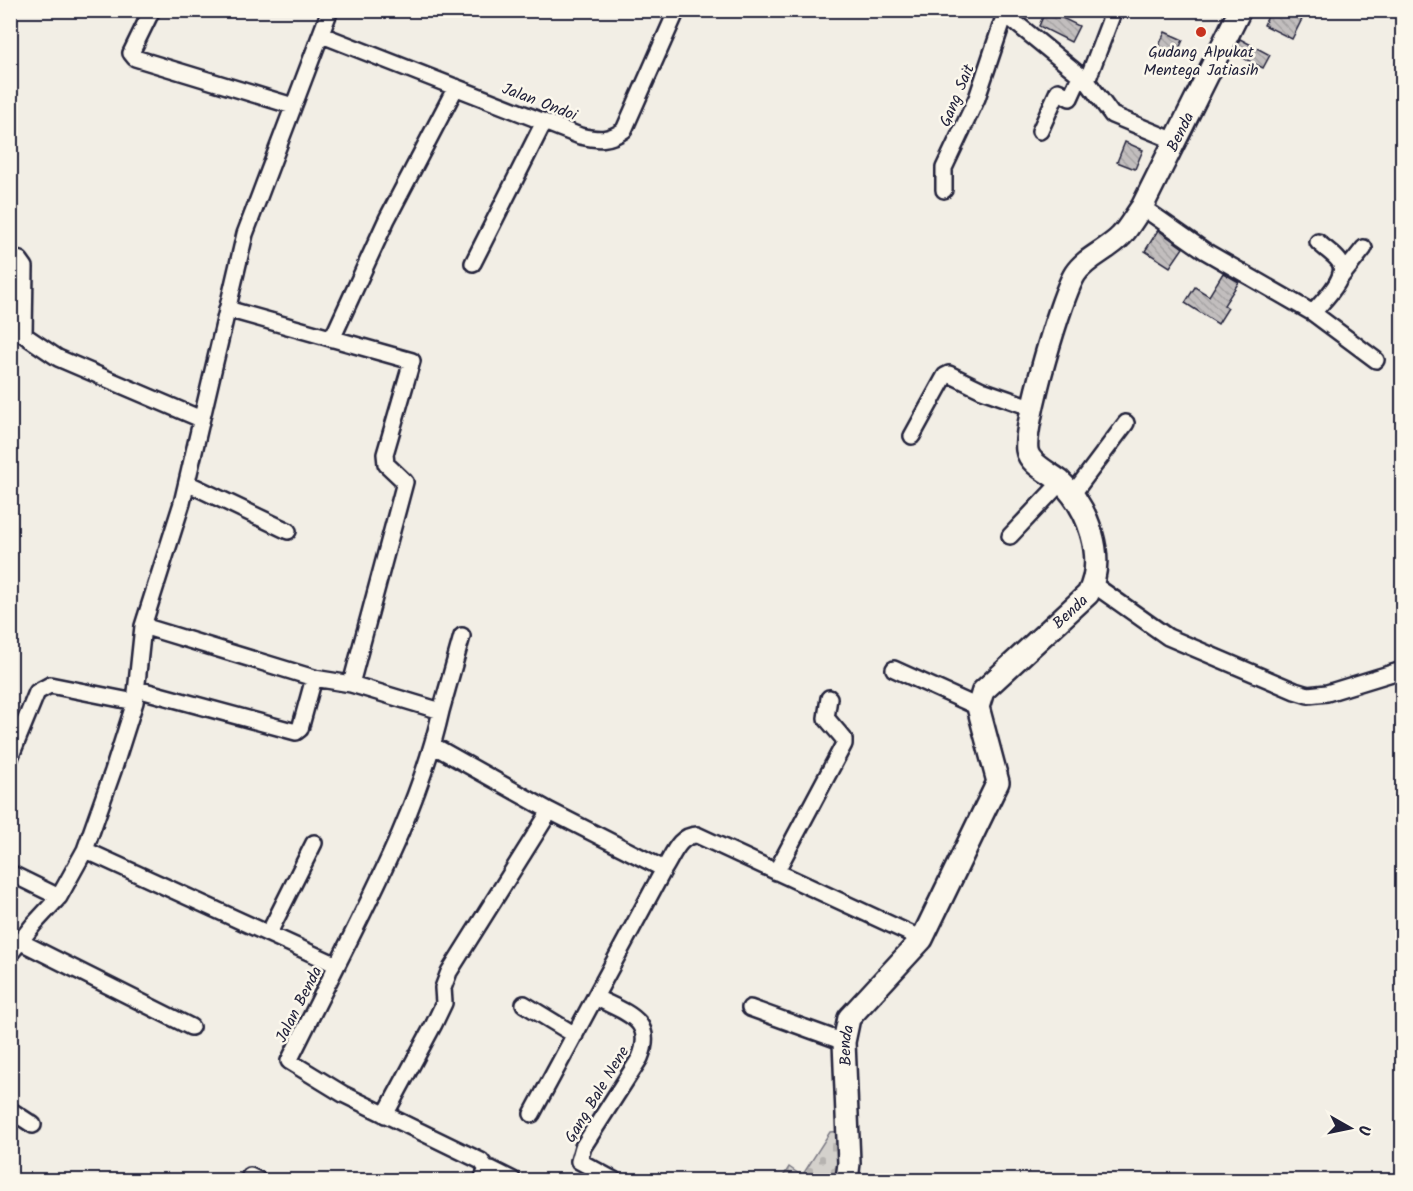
<svg xmlns="http://www.w3.org/2000/svg" width="1413" height="1191" font-family="Kalam,sans-serif">
<defs>
<pattern id="cemetery-stones" width="16" height="16" patternUnits="userSpaceOnUse" patternTransform="scale(1.5)"><rect width="16" height="16" fill="#d4d1cc"/><path d="M2 7V4a2 2 0 0 1 4 0v3zM10 15v-3a2 2 0 0 1 4 0v3z" fill="#b6b3b0"/></pattern>
<pattern id="building-back-hatch" width="6" height="6" patternUnits="userSpaceOnUse" patternTransform="scale(1.5)"><rect width="6" height="6" fill="#c2bebe"/><path d="M-1 5l2 2M0 0l6 6M5-1l2 2" fill="none" stroke="#a6a3a4"/></pattern>
</defs>
<rect width="100%" height="100%" fill="#f2eee5"/>
<filter id="ink" filterUnits="userSpaceOnUse"><feTurbulence type="fractalNoise" baseFrequency=".0167" numOctaves="2"/><feDisplacementMap in="SourceGraphic" scale="12" xChannelSelector="R" yChannelSelector="G"/><feConvolveMatrix kernelMatrix="1 2 1 2 8 2 1 2 1" color-interpolation-filters="sRGB"/></filter>
<g filter="url(#ink)">
<!-- cemetery -->
<path fill="url(#cemetery-stones)" stroke="#7b7a84" stroke-width="1.5" d="M843,1131l-1,49h-61l8,-13 13,9 28,-44z"/>
<!-- building -->
<path fill="url(#building-back-hatch)" stroke="#22223b" stroke-width="1.5" d="M1046,10l33,16 -8,16 -32,-16z
M1271,10h13l18,9 -10,20 -28,-14z
M1165,32l18,8 -8,18 -18,-8z
M1240,39l30,16 -7,13 -30,-15z
M1125,142l18,8 -8,19 -18,-7z
M1158,230l25,18 -13,19 -25,-16z
M1223,273l16,9 -15,23 4,3 -10,16 -33,-21 10,-16 14,9z"/>
<g fill="none" stroke-linecap="round" stroke-linejoin="round">
<!-- street casing -->
<g stroke="#22223b" stroke-width="20">
<path id="street" d="M152,10l-21,43 4,5 158,48
M1000,10l87,71 25,34 63,26
M322,35l258,101c18,4 29,5 44,-6l53,-120
M1087,81l27,-71
M1040,131l18,-40 12,7 10,-22
M944,190v-22l33,-70 28,-84
M1142,207l63,44 108,62 63,47
M10,257l10,3 5,7 -1,68 34,23 143,61
M473,263l71,-141
M1340,278l24,-30
M227,309l185,52 -27,93 1,10 19,18 -54,202
M1313,313c9,-12 37,-36 26,-52 -5,-7 -15,-13 -21,-19
M332,339l55,-120 69,-132
M912,436l33,-60 4,-2 33,16 51,18
M187,483l101,48
M1072,495l54,-72
M1010,536l51,-54
M1093,584l75,53 127,54 13,4 19,-2 75,-23
M143,626l171,52 37,6 90,27c-20,89 -63,172 -104,254
M894,669l84,38
M137,689l159,43 4,-3 14,-51
M441,711l21,-75
M434,746l116,65 114,58 -132,245
M10,758l27,-66 13,-7 85,17
M85,850l252,115 -48,96 54,33 138,67 6,8 -5,11
M664,869c9,-14 15,-34 33,-34l225,104
M776,872l68,-128v-5l-18,-21 3,-20
M10,873l49,24
M269,933l45,-90
M19,941l172,86
M10,954l24,-30 25,-27 26,-47 28,-79 22,-69 8,-76 39,-123 63,-269 85,-224
M595,997c30,16 61,22 45,61l-57,89 -4,14 35,19
M524,1004l51,31
M750,1008l94,34
M10,1110l23,15
M385,1115l49,-91 10,-21 -1,-15 6,-16 101,-161
M487,1169h4l22,11
M250,1176l8,4"/>
</g>
<!-- secondary casing -->
<g stroke="#22223b" stroke-width="26">
<g id="secondary">
<path id="s1" d="M847,1180l2,-17 -5,-121 5,-24 73,-79 76,-157 -20,-75 5,-16 105,-97c19,-36 0,-87 -28,-113 -10,-8 -31,-17 -33,-31 -4,-24 34,-154 48,-176 10,-16 33,-24 46,-38 8,-8 14,-20 21,-29l98,-197"/>
</g>
</g>
<!-- street -->
<use href="#street" stroke="#fbf7ec" stroke-width="15"/>
<!-- secondary -->
<use href="#secondary" stroke="#fbf7ec" stroke-width="21"/>
</g>
</g>
<!-- markers -->
<circle fill="#c8321e" stroke="#fbf7ec" stroke-width="2" cx="1201" cy="32" r="6"/>
<g text-anchor="middle" stroke-width="5" stroke-linejoin="round" paint-order="stroke">
<!-- poi labels -->
<g font-size="16" fill="#22223b" stroke="#fbf7ec">
<text x="1201" y="57">Gudang Alpukat<tspan x="1201" dy="18">Mentega Jatiasih</tspan></text>
</g>
<!-- street labels -->
<g font-size="16" fill="#22223b" stroke="#fbf7ec">
<text transform="translate(956 95) rotate(-67)" y="6">Gang Sait</text>
<text transform="translate(540 101) rotate(21)" y="6">Jalan Ondoi</text>
<text dy="6" stroke="none"><textPath href="#s1" startOffset="1216">Benda</textPath></text>
<text dy="6" stroke="none"><textPath href="#s1" startOffset="657">Benda</textPath></text>
<text transform="translate(298 1004) rotate(-63)" y="6">Jalan Benda</text>
<text dy="6" stroke="none"><textPath href="#s1" startOffset="135">Benda</textPath></text>
<text transform="translate(596 1094) rotate(-59)" y="6">Gang Bale Nene</text>
</g>
</g>
<!-- margin -->
<rect width="1413" height="1191" fill="none" stroke="#fbf7ec" stroke-width="36"/>
<rect x="18" y="18" width="1377" height="1155" fill="none" stroke="#22223b" stroke-width="2" filter="url(#ink)"/>
<!-- north arrow -->
<g transform="translate(1350 1128) rotate(99)" stroke="#fbf7ec" stroke-width="4.5" paint-order="stroke">
<path d="M0-4.5L10 22L0 15L-10 22Z" fill="#22223b"/>
<text y="-9" font-size="16" font-weight="bold" text-anchor="middle" fill="#22223b">U</text>
</g>
</svg>
